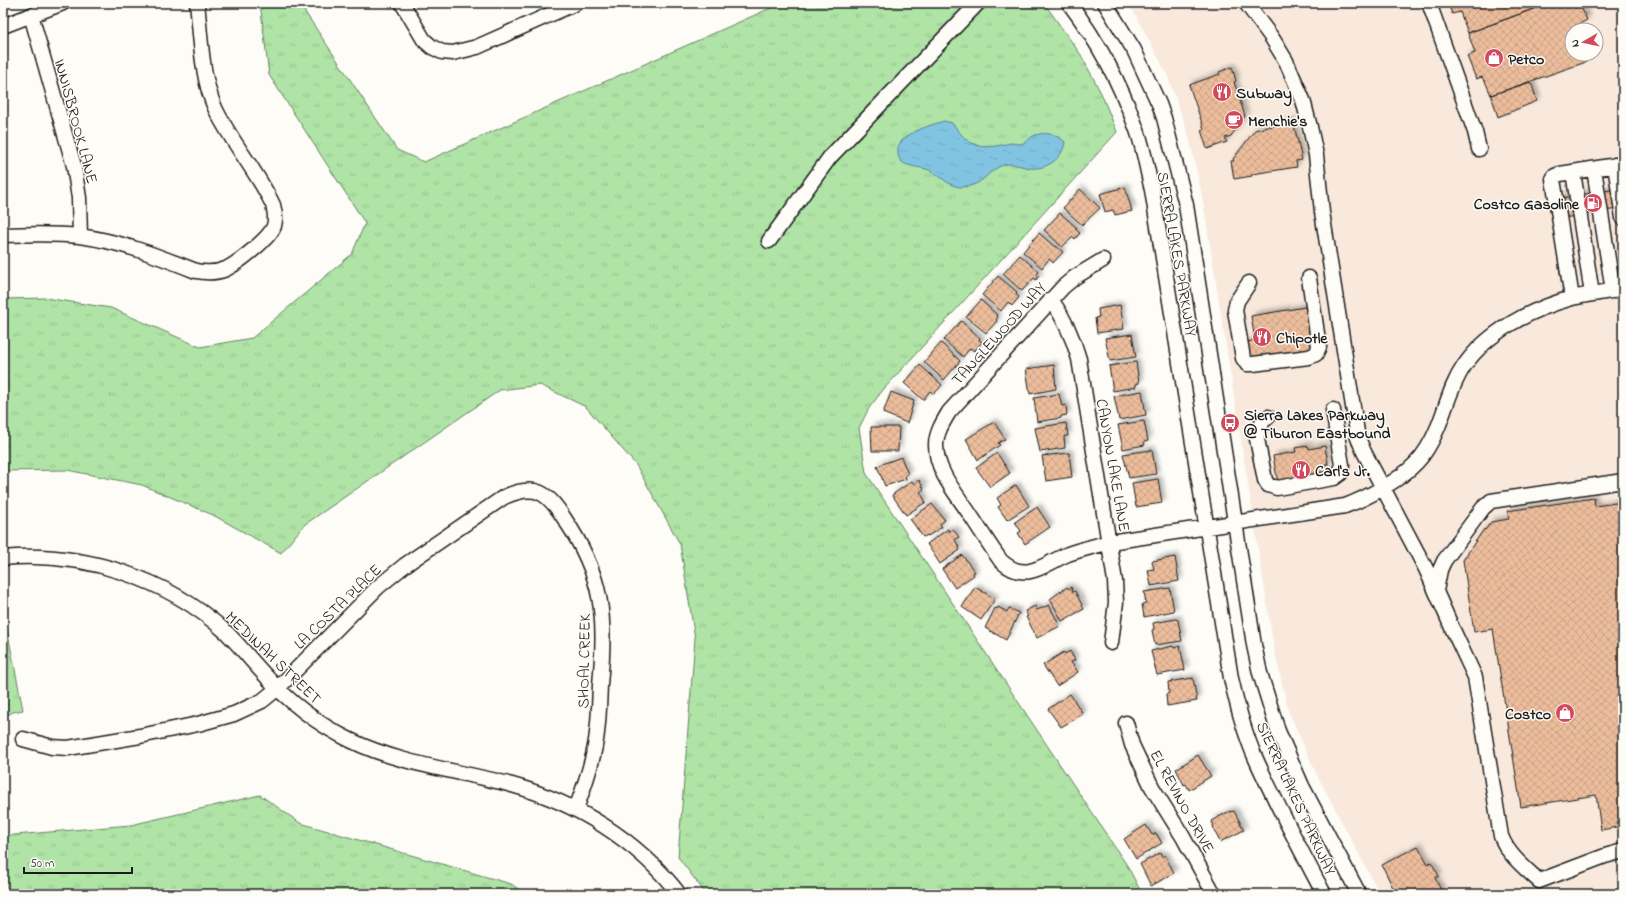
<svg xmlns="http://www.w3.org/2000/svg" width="1626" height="897" font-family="'Indie Flower',sans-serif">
<defs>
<pattern id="grass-tufts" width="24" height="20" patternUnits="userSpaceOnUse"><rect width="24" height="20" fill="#afe4a6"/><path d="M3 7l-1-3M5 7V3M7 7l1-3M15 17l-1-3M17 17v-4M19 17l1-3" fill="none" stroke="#96c38e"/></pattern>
<pattern id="water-ripples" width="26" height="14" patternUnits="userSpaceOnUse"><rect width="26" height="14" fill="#81c4e2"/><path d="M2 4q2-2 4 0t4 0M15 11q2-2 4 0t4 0" fill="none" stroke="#6fa8c1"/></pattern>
<pattern id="building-cross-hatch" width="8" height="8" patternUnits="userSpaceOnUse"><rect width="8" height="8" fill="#ecbd9c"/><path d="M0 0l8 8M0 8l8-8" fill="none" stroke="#caa286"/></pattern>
<filter id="shadow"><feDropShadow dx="3.5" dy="-3.5" stdDeviation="2" flood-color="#0004"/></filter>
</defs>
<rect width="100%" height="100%" fill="#fdfcf7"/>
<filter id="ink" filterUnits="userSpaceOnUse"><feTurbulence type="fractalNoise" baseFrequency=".025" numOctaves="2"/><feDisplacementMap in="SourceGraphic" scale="8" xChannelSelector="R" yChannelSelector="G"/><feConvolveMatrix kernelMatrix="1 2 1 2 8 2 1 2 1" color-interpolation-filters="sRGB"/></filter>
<g filter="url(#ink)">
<!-- built -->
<path fill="#f8e9dc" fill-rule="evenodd" d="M1129,3h494v881l-29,10h-214l-65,-123 -27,-61 -14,-62 -71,-447 -14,-65 -23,-64zM1572,30h24v24h-24z"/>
<!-- grass -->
<path fill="url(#grass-tufts)" stroke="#668061" d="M260,3h39l98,147 27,12 358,-159h262l37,52 20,38 16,39 -234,258 -14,18 -10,20 7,45 262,394 14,27h-436l-28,-37 17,-218 -15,-95 -44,-79 -50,-58 -46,-22 -40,5 -196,135 -23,28 -68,-38 -71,-30 -75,-15 -64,1v-172l42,-1 66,10 89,39 52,-9 100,-84 13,-31 -96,-148z
M3,609l20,101 -10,2 -10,5z
M260,795l40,28 211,61 15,10h-523v-58l128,-11z"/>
<!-- water -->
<path fill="url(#water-ripples)" stroke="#598193" d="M944,121l8,2c7,8 12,17 22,21 11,6 25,1 37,-1 3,0 6,1 9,1 5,-1 9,-5 13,-8 11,-5 24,-2 32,6 -2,16 -18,28 -35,26 -7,-1 -14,-4 -21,-4 -21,2 -23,23 -48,23 -12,0 -21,-12 -32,-17 -7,-3 -23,-3 -28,-9 -2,-1 -3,-6 -3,-8 -4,-18 33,-28 46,-32z"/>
<!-- building -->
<path fill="url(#building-cross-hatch)" stroke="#1c1c1c" filter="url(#shadow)" d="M1448,3h102l-82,30 -8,-21 -8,2z
M1550,3h29l8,17 -13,7 1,3h-3v24h12l2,8 -95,33 -6,-14h-1l-2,-4 -6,2 -9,-23 8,-3 -7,-20z
M1232,67l4,14 -2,1 11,34 -14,20 -6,2 2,4 -20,7 -6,-19 3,-1 -15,-44 31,-11 -1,-2z
M1531,82l6,19 -39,16 -7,-22z
M1293,121l9,39 -6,1 1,6 -45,7v2l-18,3 -3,-18h3l-1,-2 22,-29z
M1125,187l7,24 -17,4 -2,-5 -8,2 -5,-18z
M1623,188v20l-71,12 -3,-20z
M1080,189l20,19 -18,17 -19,-17z
M1060,213l17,15 -2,1 5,4 -5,6 -2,-2 -11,10 -18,-17z
M1039,233l16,14 1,-1 7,6 -10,11 -4,-4 -7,9 -19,-16z
M1020,255l19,17 -2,2 2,2 -3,4 -2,-2 -12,13 -19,-17z
M998,276l19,16 -1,2 3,3 -7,9 -4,-4 -7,9 -19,-16z
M981,300l16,15 -1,1 2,1 -2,3 1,1 -11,12 -20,-16z
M1120,305l4,24 -27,4 -2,-15 4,-1 -1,-8z
M1305,307l2,8h3l2,9 -4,1 5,25 -63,11 -3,-19 8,-2 -4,-24z
M961,321l19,17 -1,2 3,2 -8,9 -4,-3 -7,9 -19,-17z
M1132,334l4,23 -26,4 -5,-23z
M941,343l19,18 -16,19 -20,-18z
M1136,362l3,21 -3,1v3l-23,4 -4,-25z
M920,365l22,20 -8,9 -4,-3 -7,9 -19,-17z
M1054,365l2,24 -26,5 -4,-25z
M1142,391l4,24 -27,5 -5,-24z
M891,392l23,9 -7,22 -24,-10z
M1059,394l3,12 4,-1 1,10 -6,1v2l-24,4 -3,-24z
M1144,421l4,20 -4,1 1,3 -22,4 -5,-24z
M994,422l11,17 -7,4 2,2 -22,15 -12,-21z
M1066,423l2,13h-4l1,12 -25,4 -5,-24z
M871,427h28l-1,24h-26z
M1308,446l1,3 16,-3 3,18h-3l2,12 -49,7 -5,-27 23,-4 -1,-4z
M1152,450l4,24 -27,4 -6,-24z
M997,453l13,20 -20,14 -14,-19z
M1069,453l3,24 -26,4 -4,-25z
M901,457l7,17 -3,1 1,4 -21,7 -8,-20z
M1158,479l4,24 -26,4 -4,-24z
M919,480l5,9 -4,3 6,10 -20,13 -14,-20 20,-14 2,3z
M1016,485l13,21 -22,14 -9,-13 3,-2 -4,-7z
M1594,498l1,8 28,-4v324l-22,4 -5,-35 -75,12 -28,-178 -19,3 -11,-72 21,-31 1,1 6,-8 18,-3 -2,-8z
M932,504l13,16 -5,4 2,3 -14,9v-1l-5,2 -13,-18z
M1037,507l13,20 -25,17 -7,-11 3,-2 -6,-9z
M948,529l1,3 4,-3 6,8 -4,2 5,11 -20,14 -13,-20z
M962,555l13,17 -2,1 1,2 -19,13 -13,-19z
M1175,557l4,24 -28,5 -3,-16 6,-1 -2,-8z
M975,587l20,12 -14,21 -19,-13z
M1067,587l2,2 2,-2 2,5 2,-1 9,18 -22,12 -12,-22z
M1170,588l4,23 -30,6 -2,-13 4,-1 -2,-11z
M1049,605l11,21 -23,12 -11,-21 2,-1 -3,-5 10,-5 2,4z
M998,607l9,5 2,-4 10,5 -13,27 -21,-12 10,-20 2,1z
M1176,619l2,1 4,21 -27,4 -3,-15 2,-1 -1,-6z
M1173,646l1,2 6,-2 5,24 -28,5 -6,-24z
M1070,651l5,9 -4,2 7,10 -21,14 -14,-21 21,-13 1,2z
M1193,678l4,23 -30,5 -1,-12 3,-1 -1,-11z
M1070,694l13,20 -22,13 -13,-18z
M1198,755l13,21 -22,14 -3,-6 -2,1 -8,-16z
M1230,811v1l4,-1 10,19 -24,12 -7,-14h1l-3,-7z
M1146,825l6,10 4,-2 6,10 -26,16 -12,-20z
M1418,846l10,18 3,-2 8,14 -4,2 8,16h-47l-14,-29z
M1160,853l2,4 3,-2 9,18 -23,13 -11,-22z"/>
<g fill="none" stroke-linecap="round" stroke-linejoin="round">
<!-- minor casing -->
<g stroke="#1c1c1c" stroke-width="17">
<path id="minor" d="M402,3l22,37 8,7 10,5 11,1 24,-6 99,-44
M1069,3c29,38 52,82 68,127 7,19 10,40 15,60l79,488c6,27 13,54 24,79 21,47 45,92 69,137
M1105,3l29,47 25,54 5,14 22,87 68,440 6,28 18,58 24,55 57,108
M1246,3l26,35 14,23 17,39 7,27 6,28 6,57 36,226 6,14 62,117 27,61 22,47 26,159c7,19 23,31 38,45l66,-25 18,-5
M1429,3l46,129 4,17
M31,15l43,151 5,32 1,38
M3,26l60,-23
M1615,165l8,53
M1594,169l19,122
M1573,172l19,122
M3,235c25,-1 51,-2 76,1 40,5 79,20 117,35 10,2 20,2 30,-2 12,-6 44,-31 48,-43 2,-7 1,-14 -1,-21 -16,-34 -42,-63 -58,-97 -14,-32 -14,-71 -18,-105
M769,241l61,-84 148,-154
M1103,260l-28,17 -12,10 -114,125c-6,10 -13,21 -13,33 0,27 21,49 35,71 10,15 19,30 30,45 25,23 43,3 67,-7 14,-5 28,-8 42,-12l235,-36c22,-8 55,-26 71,-43 10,-10 17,-24 22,-36 9,-22 13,-42 26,-61 24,-35 68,-57 108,-68 17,-4 34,-6 51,-9
M1249,283l-12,18 -2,9 8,48 4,6h6l56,-7 7,-3 3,-7 -10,-69
M1572,298l-19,-119 2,-3 5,-2 63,-10
M1051,299c13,19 22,38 28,60l36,222 1,21 -5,41
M1268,417l-5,4 -5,11 -1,7 8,41 3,5 9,3 57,-10 7,-5 1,-8 -9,-55
M3,558c80,-7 165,20 224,75 13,13 24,27 37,41 24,27 53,50 86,66 51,25 107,30 162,45 65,18 125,55 167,109
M1436,591l4,-21 4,-9 39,-53 8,-7 132,-20
M1126,723l6,22 20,42 31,50 31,57
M23,739l29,8 16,1 72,-12 58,-12 36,-10 28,-13 16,-13 100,-101 27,-22 99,-68c32,-14 43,-5 60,21 40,59 42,98 36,167 -1,22 -1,45 -6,66 -4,20 -11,39 -18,58"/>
</g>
<!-- minor -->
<use href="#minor" stroke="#fdfcf7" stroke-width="14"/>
</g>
</g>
<!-- icons -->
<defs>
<g id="shop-disc" transform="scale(1)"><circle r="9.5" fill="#d1495b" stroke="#fdfcf7"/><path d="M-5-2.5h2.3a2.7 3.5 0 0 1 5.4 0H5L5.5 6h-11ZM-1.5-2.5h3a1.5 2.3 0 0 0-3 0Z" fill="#fff"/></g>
<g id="restaurant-disc" transform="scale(1)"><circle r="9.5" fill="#d1495b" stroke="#fdfcf7"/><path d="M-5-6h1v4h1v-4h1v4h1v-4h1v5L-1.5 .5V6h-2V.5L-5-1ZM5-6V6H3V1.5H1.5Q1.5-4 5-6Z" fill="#fff"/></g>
<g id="cafe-disc" transform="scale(1)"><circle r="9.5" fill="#d1495b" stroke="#fdfcf7"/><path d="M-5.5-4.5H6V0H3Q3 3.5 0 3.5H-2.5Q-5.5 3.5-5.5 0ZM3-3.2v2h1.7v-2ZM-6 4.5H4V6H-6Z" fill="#fff"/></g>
<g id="fuel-disc" transform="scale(1)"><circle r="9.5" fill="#d1495b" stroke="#fdfcf7"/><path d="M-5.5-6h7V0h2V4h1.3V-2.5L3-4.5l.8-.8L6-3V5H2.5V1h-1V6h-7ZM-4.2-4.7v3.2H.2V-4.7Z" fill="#fff"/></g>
<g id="bus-disc" transform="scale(1)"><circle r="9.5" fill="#d1495b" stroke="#fdfcf7"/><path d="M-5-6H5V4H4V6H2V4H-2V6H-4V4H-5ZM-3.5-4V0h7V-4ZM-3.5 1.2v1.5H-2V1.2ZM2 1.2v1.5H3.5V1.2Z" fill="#fff"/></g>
</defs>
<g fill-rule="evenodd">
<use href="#shop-disc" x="1494" y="58"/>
<use href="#restaurant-disc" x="1222" y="92"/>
<use href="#cafe-disc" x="1234" y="120"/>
<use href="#fuel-disc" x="1593" y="203"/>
<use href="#restaurant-disc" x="1262" y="337"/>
<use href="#bus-disc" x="1230" y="423"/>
<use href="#restaurant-disc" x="1301" y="470"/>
<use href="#shop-disc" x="1565" y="713"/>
</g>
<g text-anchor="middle" stroke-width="3" stroke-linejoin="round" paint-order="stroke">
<!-- poi labels -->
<g font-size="16" font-weight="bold" fill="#1c1c1c" stroke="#fdfcf7" text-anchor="start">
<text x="1508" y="64">Petco</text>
<text x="1236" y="98">Subway</text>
<text x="1248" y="126">Menchie's</text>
<text x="1579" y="209" text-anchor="end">Costco Gasoline</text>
<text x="1276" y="343">Chipotle</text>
<text x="1244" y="420">Sierra Lakes Parkway<tspan x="1244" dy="18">@ Tiburon Eastbound</tspan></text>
<text x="1315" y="476">Carl's Jr.</text>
<text x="1551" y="719" text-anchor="end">Costco</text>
</g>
<!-- street labels -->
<g font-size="16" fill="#1c1c1c" stroke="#fdfcf7">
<text transform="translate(77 121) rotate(75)" y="6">INNISBROOK LANE</text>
<text transform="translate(1178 254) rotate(80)" y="6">SIERRA LAKES PARKWAY</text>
<text transform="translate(998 333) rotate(-48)" y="6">TANGLEWOOD WAY</text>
<text transform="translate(1114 465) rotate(80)" y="6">CANYON LAKE LANE</text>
<text transform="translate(337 606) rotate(-44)" y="6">LA COSTA PLACE</text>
<text transform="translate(274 657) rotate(44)" y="6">MEDINAH STREET</text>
<text transform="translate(583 661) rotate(-89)" y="6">SHOAL CREEK</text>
<text transform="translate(1297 798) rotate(65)" y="6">SIERRA LAKES PARKWAY</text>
<text transform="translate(1183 801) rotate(61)" y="6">EL REVINO DRIVE</text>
</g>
</g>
<!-- margin -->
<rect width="1626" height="897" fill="none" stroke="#fdfcf7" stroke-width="16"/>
<rect x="8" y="8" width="1610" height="881" fill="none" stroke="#1c1c1c" stroke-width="1.5" filter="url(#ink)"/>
<!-- north arrow -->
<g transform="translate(1584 42) rotate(261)"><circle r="19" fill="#fdfcf7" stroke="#a3a29f"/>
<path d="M0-3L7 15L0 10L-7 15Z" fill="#d1495b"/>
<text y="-6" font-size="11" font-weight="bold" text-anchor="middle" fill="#1c1c1c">N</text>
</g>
<!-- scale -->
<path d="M24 867v6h108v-6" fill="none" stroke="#1c1c1c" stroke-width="2"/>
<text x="30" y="867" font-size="12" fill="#1c1c1c" stroke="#fdfcf7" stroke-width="3" paint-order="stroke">50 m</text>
</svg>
